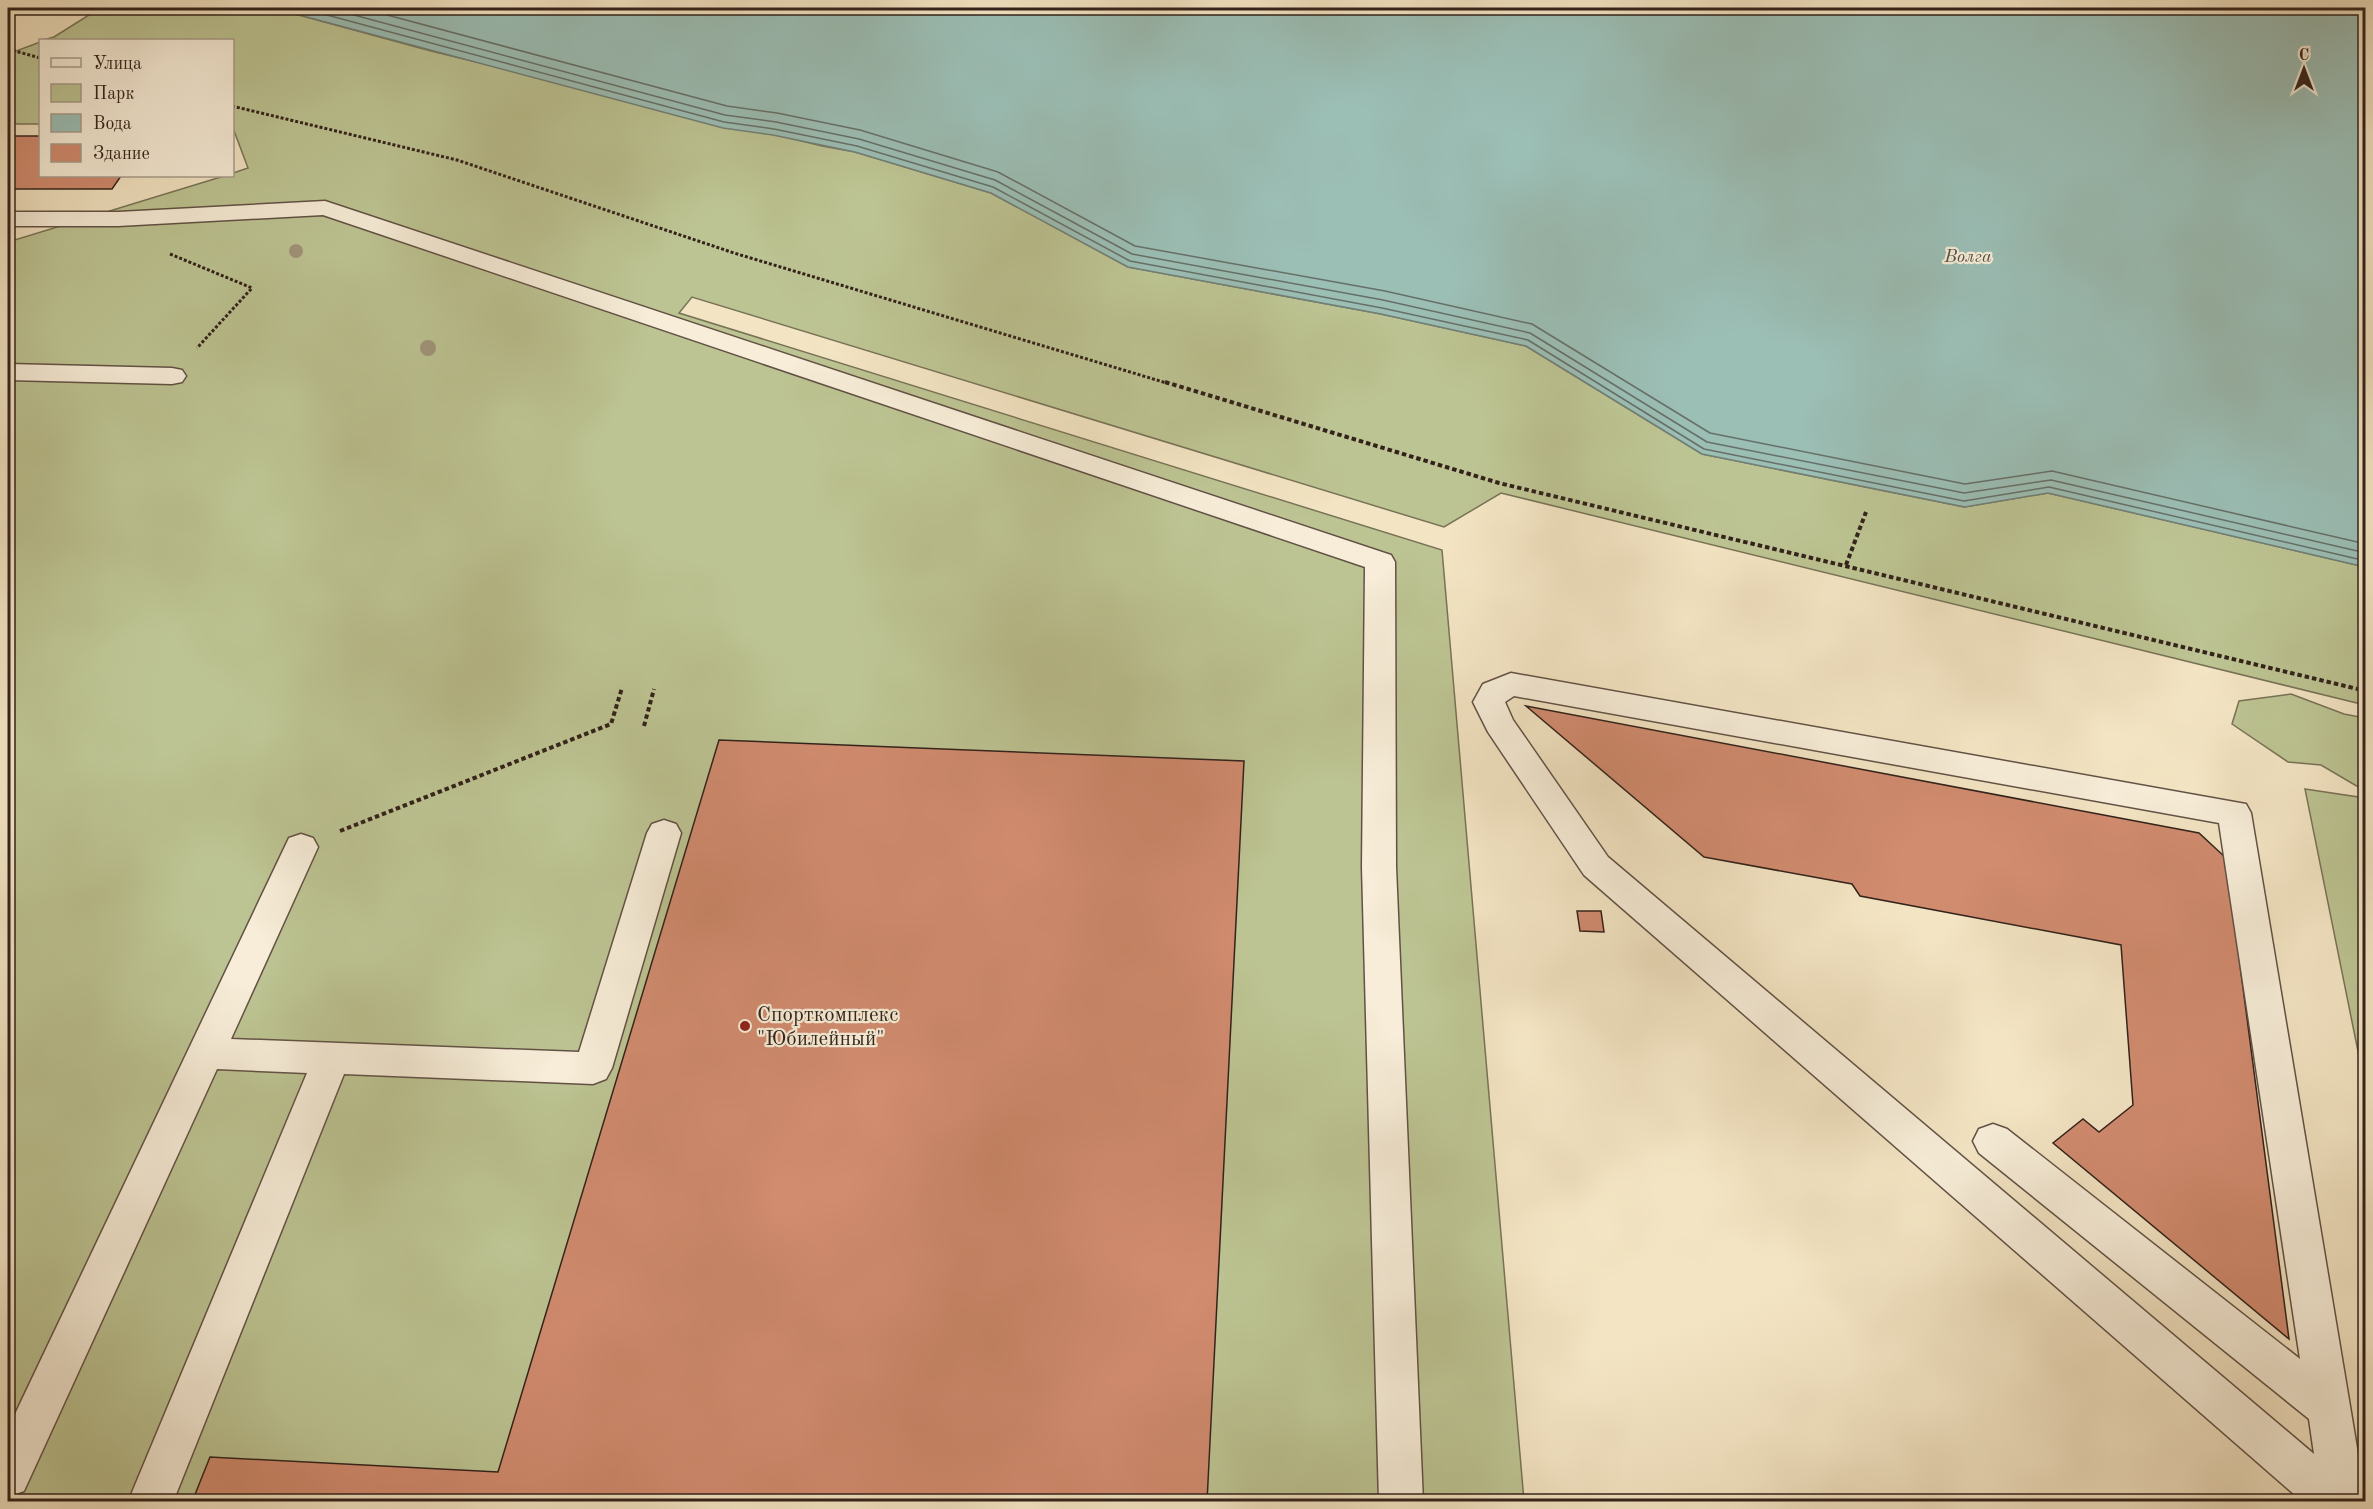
<svg xmlns="http://www.w3.org/2000/svg" width="2373" height="1509" font-family="'Old Standard TT',serif">
<rect width="100%" height="100%" fill="#f3e4c3"/>
<filter id="stains"><feTurbulence type="fractalNoise" baseFrequency=".00333" numOctaves="4"/><feColorMatrix values="0 0 0 0 .2 0 0 0 0 .09 0 0 0 0 .02 0 0 0 .5 -.17"/></filter>
<radialGradient id="worn" r=".72"><stop offset=".6" stop-color="#630" stop-opacity="0"/><stop offset="1" stop-color="#630" stop-opacity=".3"/></radialGradient>
<!-- green -->
<path fill="#bdc493" stroke="#787357" stroke-width="1.5" d="M100,8h173l158,43 391,95 33,6 136,41 137,74 253,47 145,32 176,108 262,53 84,-14 317,74v138l-864,-212 -57,34 -752,-230 -13,16 763,237 82,951 -1516,1v-1260l216,-66h8l1,-3 15,-5 -15,-40 -1,-88h-189l11,-3z
M40,42v82h-23l-9,-4v-66z
M2291,694l53,20 21,4v71l-5,-1 -39,-23 -33,-3 -56,-38 7,-23z
M2305,789l60,9v288z"/>
<!-- water -->
<path fill="#9bbeb5" stroke="#718077" stroke-width="1.5" d="M273,8h2092v559l-317,-74 -83,14 -263,-53 -176,-108 -145,-32 -253,-47 -137,-74 -136,-41 -82,-17 -50,-7z"/>
<g fill="none" stroke-linecap="round" stroke-linejoin="round">
<!-- shore -->
<path stroke="#667068" stroke-width="1.5" d="M301,8l423,114 50,7 83,17 136,41 137,74 252,47 146,32 176,109 260,52 85,-14 317,74
M328,8l397,107 51,7 83,17 136,41 137,74 251,46 147,33 177,109 257,51 87,-13 315,73
M361,8l366,98 50,7 83,17 138,42 137,74 250,45 147,33 178,109 255,51 87,-13 314,73"/>
</g>
<!-- building -->
<path fill="#d18b6f" stroke="#32221b" stroke-width="1.5" d="M8,136h32v40h81l-9,13h-104z
M1526,706l673,127 27,25 63,481 -236,-196 30,-24 16,13 34,-27 -12,-160 -261,-49 -8,-12 -148,-27z
M719,740l525,21 -37,741h-1015l18,-45 288,15z
M1577,911h24l3,21 -24,-1z"/>
<g fill="none" stroke-linecap="round" stroke-linejoin="round">
<!-- minor casing -->
<g stroke="#625245" stroke-width="3">
<path id="minor" d="M325,201l1066,354 4,7 1,305 27,635h-44l-17,-635 3,-300 -1042,-352 -205,11h-110v-14h110z
M8,364l164,4 10,2 4,6 -4,6 -10,2 -164,-4z
M1511,673l735,131 5,9 115,689h-63l-719,-627 -96,-143 -15,-30 10,-18zM1514,696l705,127 81,536 -293,-230 -14,-5 -14,5 -6,12 6,12 330,266 5,35 -706,-597 -95,-137 -8,-18z
M664,820l12,4 5,9 -69,235 -6,11 -13,5 -249,-10 -171,428h-45l179,-429 -90,-4 -193,422 -16,6v-68l281,-591 12,-4 12,4 5,9 -87,192 348,13 68,-219 5,-9z"/>
</g>
<!-- path-far1 -->
<path stroke="#32221b" stroke-width="3" stroke-dasharray="3 2" stroke-linecap="butt" d="M8,49l32,9
M232,106l225,54 277,93 436,131
M170,254l82,34 -55,60"/>
<!-- path -->
<path stroke="#32221b" stroke-width="4" stroke-dasharray="4.5 3" stroke-linecap="butt" d="M1165,382l334,101 867,208
M1846,565l20,-53
M644,726l10,-37
M340,831l271,-107 11,-36"/>
<!-- minor -->
<use href="#minor" fill="#f7edd8" fill-rule="evenodd"/>
</g>
<!-- trees -->
<g fill="#a0947a">
<circle cx="296" cy="251" r="7"/>
<circle cx="428" cy="348" r="8"/>
</g>
<!-- markers -->
<circle fill="#8f2418" stroke="#f7edd8" stroke-width="2" cx="745" cy="1026" r="6"/>
<g text-anchor="middle" stroke-width="4.5" stroke-linejoin="round" paint-order="stroke">
<!-- far-water labels -->
<g font-size="18" font-style="italic" fill="#525149" stroke="#f7edd8">
<text x="1968" y="262">Волга</text>
</g>
<!-- poi labels -->
<g font-size="21" fill="#32221b" stroke="#f7edd8" text-anchor="start">
<text x="757" y="1021">Спорткомплекс<tspan x="757" dy="24">"Юбилейный"</tspan></text>
</g>
</g>
<!-- margin -->
<rect width="2373" height="1509" fill="none" stroke="#f3e4c3" stroke-width="30"/>
<rect x="9" y="9" width="2355" height="1491" fill="none" stroke="#32221b" stroke-width="3"/>
<rect x="15" y="15" width="2343" height="1479" fill="none" stroke="#32221b" stroke-width="1.5"/>
<!-- legend -->
<rect x="39" y="39" width="195" height="138" fill="#f7edd8" stroke="#a89c8c" stroke-width="1.5"/>
<rect x="51" y="58" width="30" height="9" fill="#f7edd8" stroke="#a89c8c" stroke-width="1.5"/>
<text x="93" y="69" font-size="18" fill="#32221b">Улица</text>
<rect x="51" y="84" width="30" height="18" fill="#bdc493" stroke="#a89c8c" stroke-width="1.5"/>
<text x="93" y="99" font-size="18" fill="#32221b">Парк</text>
<rect x="51" y="114" width="30" height="18" fill="#9bbeb5" stroke="#a89c8c" stroke-width="1.5"/>
<text x="93" y="129" font-size="18" fill="#32221b">Вода</text>
<rect x="51" y="144" width="30" height="18" fill="#d18b6f" stroke="#a89c8c" stroke-width="1.5"/>
<text x="93" y="159" font-size="18" fill="#32221b">Здание</text>
<!-- north arrow -->
<g transform="translate(2304 69)" stroke="#f7edd8" stroke-width="4.5" paint-order="stroke">
<path d="M0-4.5L10 22L0 15L-10 22Z" fill="#32221b"/>
<text y="-9" font-size="16" font-weight="bold" text-anchor="middle" fill="#32221b">С</text>
</g>
<rect width="100%" height="100%" filter="url(#stains)"/>
<rect width="100%" height="100%" fill="url(#worn)"/>
</svg>
